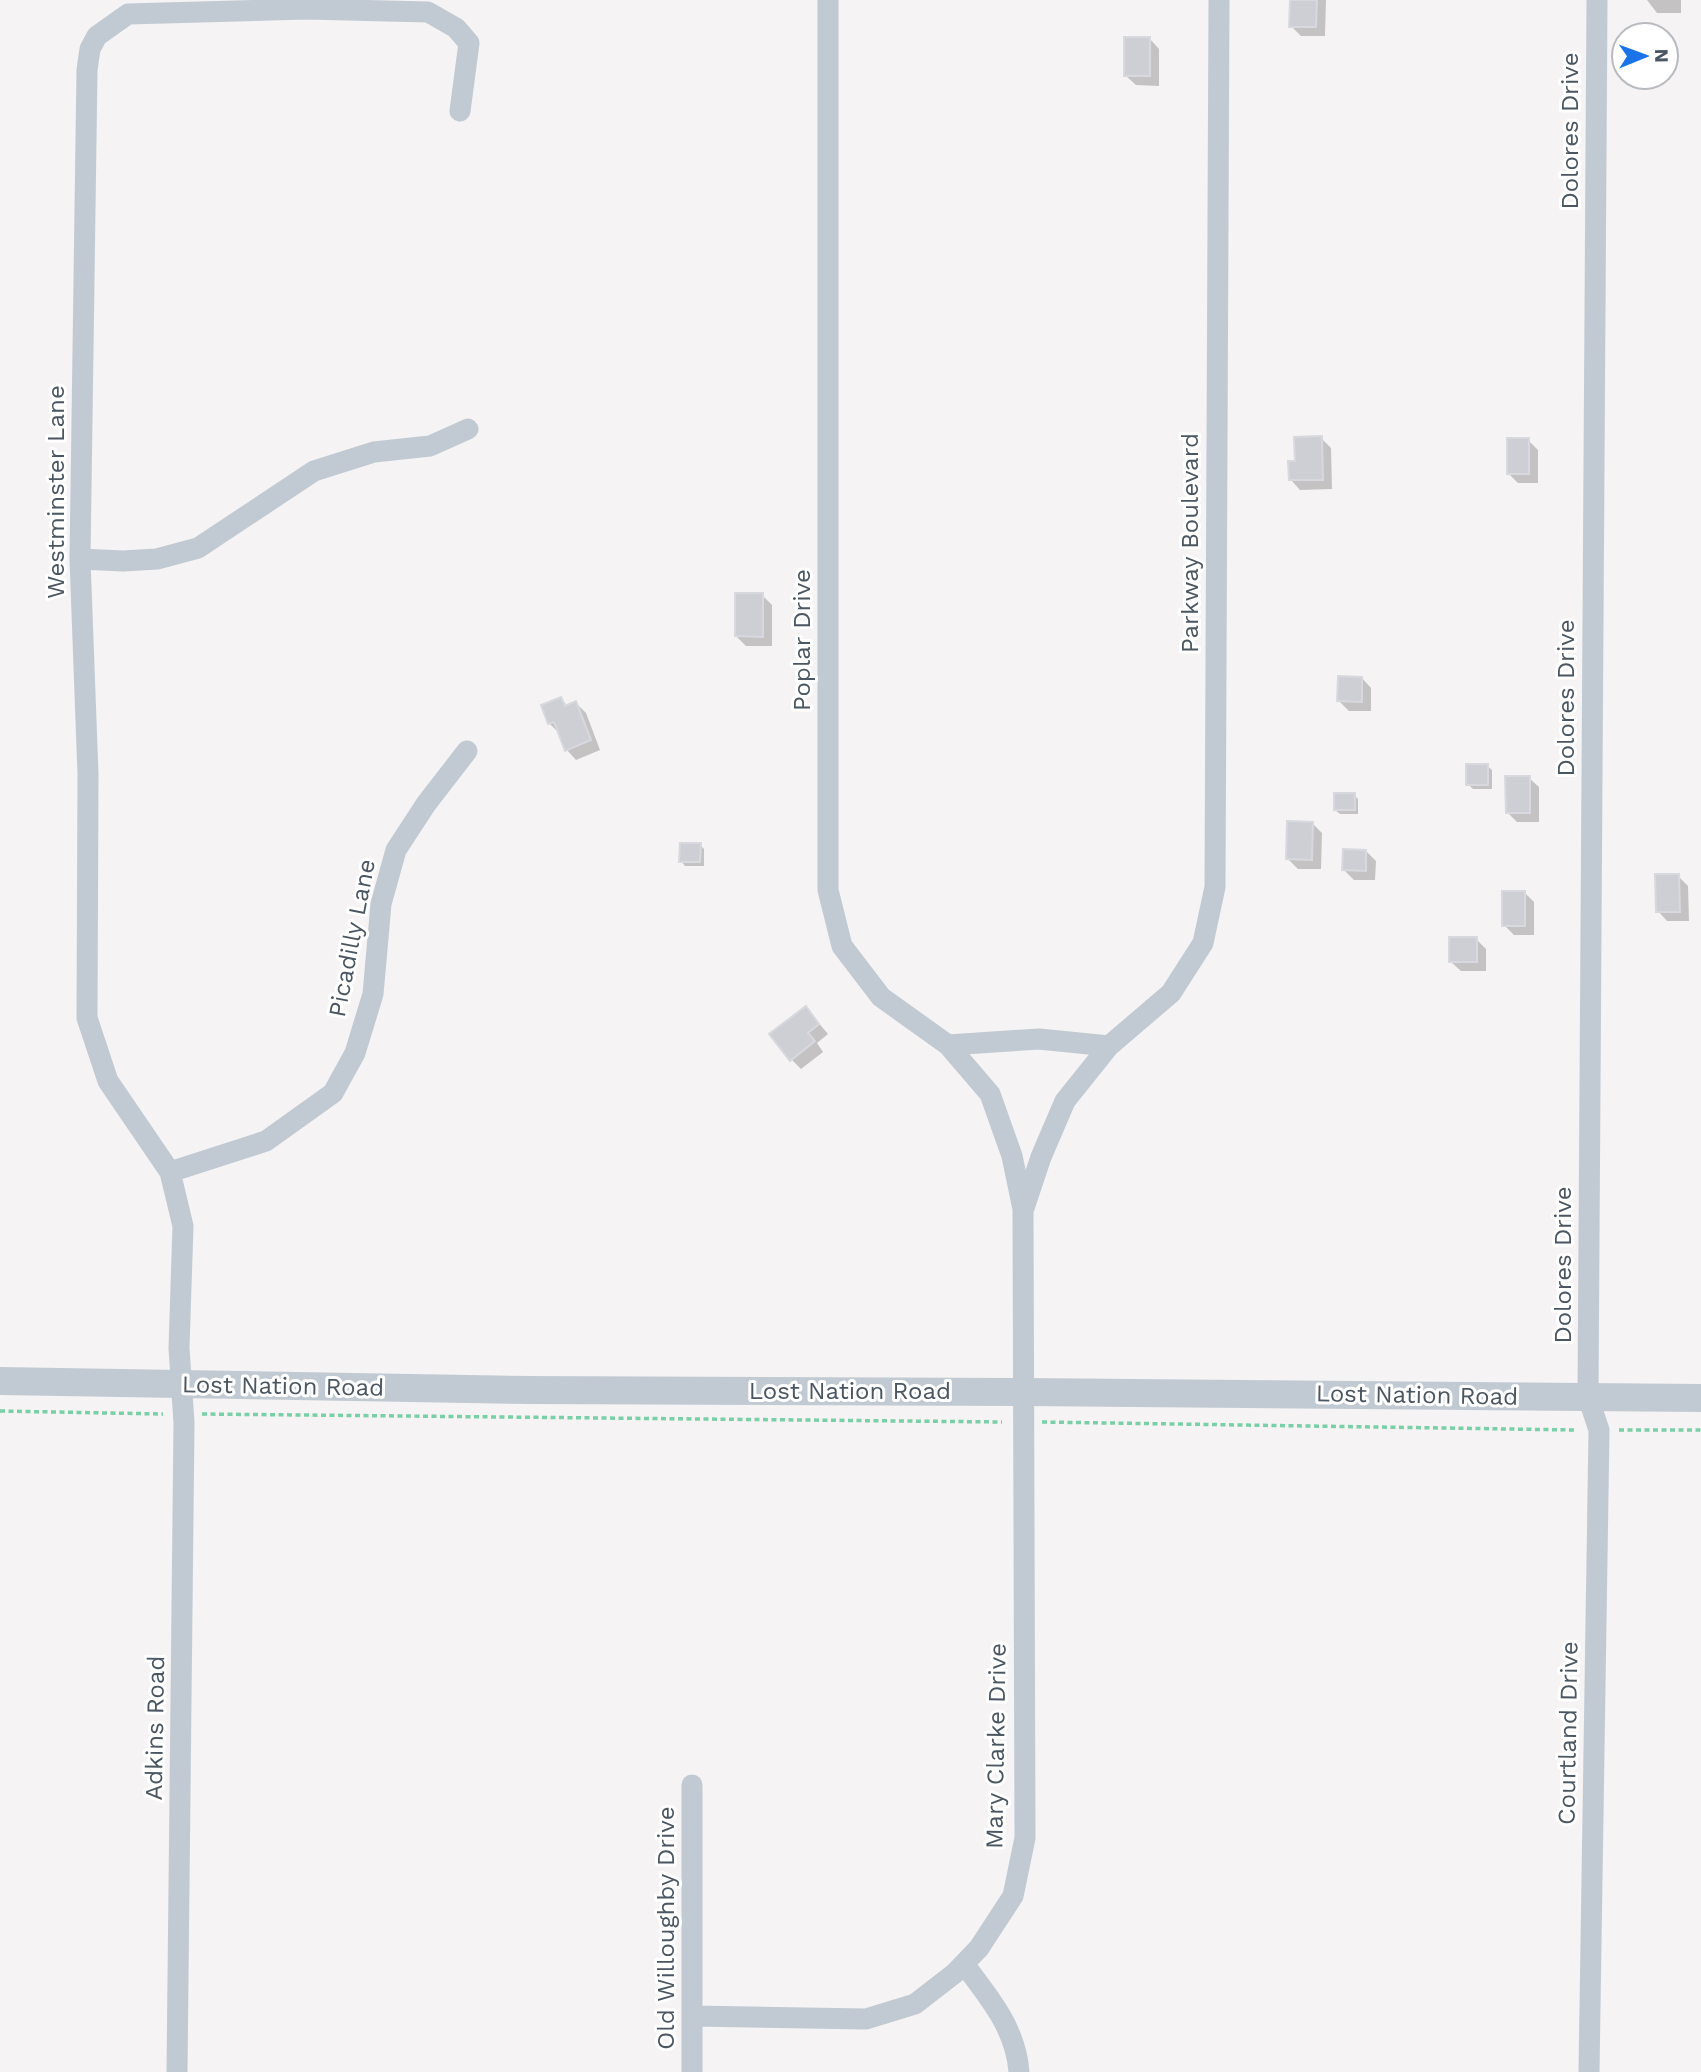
<svg xmlns="http://www.w3.org/2000/svg" width="1701" height="2072" font-family="'Work Sans',sans-serif">
<rect width="100%" height="100%" fill="#f5f3f3"/>
<!-- shadow -->
<path fill="#0003" d="M1291,0h35l-1,36h-24l-10,-10z
M1647,0h34v13h-24z
M1150,39l9,10v37l-23,-1 -10,-9z
M1321,438l10,10 1,41 -32,1 -9,-10 5,-18z
M1528,440l10,10v33h-20l-10,-10z
M762,595l10,10v41h-26l-10,-10z
M1362,678l9,10v23h-22l-10,-10z
M561,699l7,7 8,-3 10,10 14,37 -24,10 -9,-10 -8,-17 -10,-10z
M1487,766l5,4v19h-19l-5,-5z
M1529,778l10,9v35h-22l-9,-9z
M1354,795l4,4v15h-18l-5,-4z
M1312,823l10,10 -1,36h-23l-10,-10z
M700,845l4,4v17h-19l-4,-5z
M1366,851l10,10 -1,19h-21l-10,-10z
M1678,876l10,10 1,35h-22l-9,-10z
M1524,892l10,10v33h-20l-10,-10z
M1476,939l10,10v22h-25l-10,-9z
M806,1008l22,26 -11,9 6,9 -22,17 -10,-10z"/>
<!-- building -->
<path fill="#cdcfd5" stroke="#d7d9de" stroke-width="2" d="M1290,0h27l-1,27h-27z
M1124,37h26v39h-26z
M1322,436l1,44h-34l-1,-19h7l-1,-24z
M1507,438h22v36h-22z
M735,593h28v44l-28,-1z
M1338,676l24,1v25l-25,-1z
M561,697l4,9 11,-5 15,39 -26,11 -11,-29 -6,2 -7,-19z
M1466,764h22v21h-22z
M1505,776h25v37h-24z
M1334,793h21v17h-21z
M1287,821l26,1 -1,38 -26,-1z
M680,843h21l-1,19h-21z
M1343,849l23,1v21l-24,-1z
M1655,874h24l1,38h-24z
M1502,891h23v35h-23z
M1449,937h28v25h-28z
M806,1006l13,18 -11,9 7,8 -25,20 -21,-27z"/>
<g fill="none" stroke-linecap="round" stroke-linejoin="round">
<!-- path -->
<path stroke="#7ad0a6" stroke-width="3.5" stroke-dasharray="5 3.5" stroke-linecap="butt" d="M0,1411l163,3
M202,1414l800,8
M1042,1422l534,8
M1619,1430h82"/>
<!-- minor -->
<path stroke="#c1cad2" stroke-width="21" d="M828,0v890l14,56 39,51 67,48 42,49 22,62 11,53
M80,559l43,2 34,-2 41,-11 116,-77 60,-19 56,-6 38,-17
M948,1045l91,-6 70,7
M170,1172l96,-31 67,-48 22,-40 18,-59 8,-90 15,-54 30,-46 41,-53
M964,1964c25,33 52,65 55,108
M693,2016l173,3 49,-15 40,-31 24,-25 34,-52 12,-58 -2,-627 18,-54 24,-56 44,-55 62,-53 32,-50 12,-56 4,-887
M177,2072l7,-649 -5,-75 4,-122 -13,-54 -62,-91 -21,-63 1,-244 -8,-215 7,-489 3,-21 7,-13 31,-22 178,-5 122,3 28,16 13,15 -9,68
M692,2072v-287
M1589,2072l10,-642 -11,-33 9,-1397"/>
<!-- tertiary -->
<path stroke="#c1cad2" stroke-width="28" d="M0,1381l529,9 495,2 677,6"/>
</g>
<g text-anchor="middle" stroke-width="6" stroke-linejoin="round" paint-order="stroke">
<!-- street labels -->
<g font-size="24" fill="#4a5661" stroke="#fff">
<text transform="translate(1570 131) rotate(-90)" y="8">Dolores Drive</text>
<text transform="translate(56 492) rotate(-90)" y="8">Westminster Lane</text>
<text transform="translate(1190 543) rotate(-90)" y="8">Parkway Boulevard</text>
<text transform="translate(802 640) rotate(-90)" y="8">Poplar Drive</text>
<text transform="translate(1566 698) rotate(-90)" y="8">Dolores Drive</text>
<text transform="translate(352 938) rotate(-79)" y="8">Picadilly Lane</text>
<text transform="translate(1563 1265) rotate(-90)" y="8">Dolores Drive</text>
<text transform="translate(283 1386) rotate(1)" y="8">Lost Nation Road</text>
<text x="850" y="1399">Lost Nation Road</text>
<text transform="translate(1417 1395) rotate(1)" y="8">Lost Nation Road</text>
<text transform="translate(155 1728) rotate(-89)" y="8">Adkins Road</text>
<text transform="translate(1568 1733) rotate(-89)" y="8">Courtland Drive</text>
<text transform="translate(996 1746) rotate(-89)" y="8">Mary Clarke Drive</text>
<text transform="translate(666 1928) rotate(-90)" y="8">Old Willoughby Drive</text>
</g>
</g>
<!-- north arrow -->
<g transform="translate(1645 56) rotate(89)"><circle r="33" fill="#ffffff" stroke="#b7bbc0" stroke-width="2"/>
<path d="M0-5L12 26L0 18L-12 26Z" fill="#1a73e8"/>
<text y="-10" font-size="19" font-weight="bold" text-anchor="middle" fill="#4a5661">N</text>
</g>
</svg>
